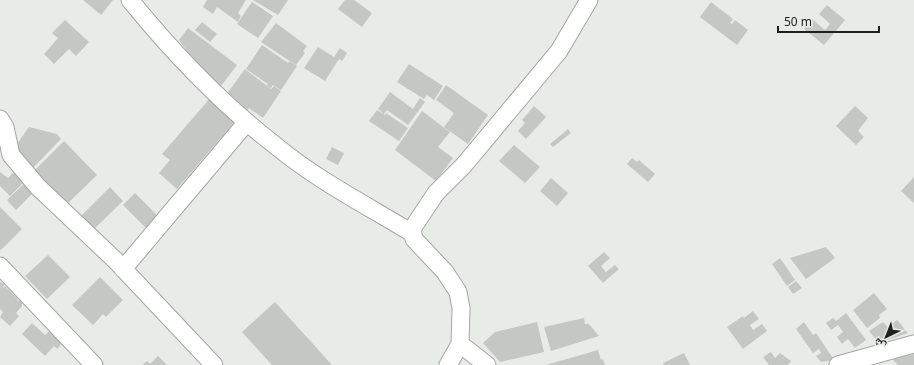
<svg xmlns="http://www.w3.org/2000/svg" width="914" height="365" font-family="'Noto Sans','Noto Naskh Arabic',sans-serif">
<rect width="100%" height="100%" fill="#e9ebe8"/>
<!-- building -->
<path fill="#c4c7c3" d="M83,0h30l-12,15z
M207,0h39l-8,13 3,3 -3,6 -21,-15 -4,7 -10,-7z
M253,0h35l-10,15z
M345,0h9l18,13 -10,14 -24,-18z
M252,2l21,14 -15,22 -21,-14z
M711,2l22,17 -3,4 2,1 3,-4 13,10 -11,15 -37,-28z
M827,5l18,15 -21,25 -20,-16 8,-10 13,11 5,-6 -11,-10z
M65,20l24,22 -13,14 -7,-7 -15,15 -10,-10 14,-16 -6,-5z
M202,22l15,12 -7,8 -15,-12z
M276,23l31,23 -4,5 2,2 -9,12 -35,-23z
M188,28l49,37 -19,25 -16,-18 -23,-32z
M262,45l26,18 1,-2 8,5 -16,24 -8,-5 -2,3 -4,-2 1,-2 -22,-15z
M318,47l16,10 6,-9 7,5 -5,8 -3,-2 -14,22 -21,-13z
M409,64l34,22 -9,14 -7,-5 -3,4 -27,-17z
M245,69l26,20 3,-3 7,5 -18,27 -14,-10 -2,2 -21,-15z
M446,85l42,30 -20,29 -24,-17 10,-14 -18,-13z
M390,92l23,17 7,-11 5,4 -17,23 -21,-15 -3,4 -6,-5z
M211,97l26,22 -60,70 -18,-16 11,-13 -8,-6z
M534,106l12,11 -20,22 -8,-8 7,-8 -3,-3z
M855,106l13,12 -10,13 6,6 -8,8 -20,-19z
M377,110l8,5 1,-2 22,15 -9,13 -30,-20z
M422,111l28,21 -12,15 15,11 -17,23 -41,-31z
M29,127l28,7 4,5 -31,32 -16,-23z
M568,129l3,4 -18,14 -3,-3z
M64,141l33,34 -32,31 -33,-33z
M514,145l26,22 -15,16 -26,-22z
M332,147l12,6 -6,12 -12,-6z
M632,158l5,4 2,-2 16,14 -7,8 -21,-18z
M17,169l10,10 -17,17 -10,-10v-14l8,6z
M914,177v26l-13,-12z
M551,178l17,15 -11,13 -17,-15z
M27,181l9,9 -20,20 -9,-10z
M110,187l13,14 -30,29 -13,-13z
M135,193l24,24 -12,12 -24,-24z
M0,207l22,22 -21,21 -1,-1z
M826,247l9,11 -29,21 -16,-21z
M604,252l6,6 -9,8 5,6 9,-7 4,4 -16,14 -15,-17z
M48,255l22,22 -23,22 -22,-23z
M780,258l15,22 -8,6 -15,-22z
M100,277l23,23 -17,17 -3,-3 -10,11 -21,-20z
M796,281l6,7 -9,6 -5,-7z
M0,282l4,2 -1,4 2,-2 13,13 -2,2 5,-1 1,2v4l-6,7 3,3 -9,10 -10,-9 3,-5 -3,-3z
M874,293l13,16 -8,6 1,3 -13,10 -14,-18z
M275,302l57,63h-60l-30,-33z
M753,311l6,8 -9,6 3,5 9,-6 5,7 -24,18 -16,-22 16,-11 1,2z
M846,313l20,27 -11,8 -7,-9 -6,5 -5,-7 6,-5 -5,-7 -7,5 -5,-7 7,-5 3,3z
M584,318l1,6h4l10,12 -48,15 -7,-24z
M897,320l11,13 -29,10 -10,-12 14,-9 5,5z
M537,322l7,30 -44,10 -17,-19 12,-11z
M804,322l9,13 3,-2 18,27 -13,2 -5,-6 5,-3 -2,-4 -6,4 -17,-24z
M32,323l13,12 9,-8 12,12 -9,10 -3,-3 -9,10 -23,-22z
M598,350l3,10 2,-1 2,6h-59z
M771,352l4,6 5,-5 11,8 -3,4h-19l-6,-8z
M684,353l6,12h-26l-1,-2z
M914,354v11h-16l-6,-6z
M158,356l9,9h-25l5,-4 3,3z"/>
<g fill="none" stroke-linecap="round" stroke-linejoin="round">
<!-- minor casing -->
<g stroke="#a4a6a3" stroke-width="19">
<path id="minor" d="M130,0c43,53 92,104 146,146 41,34 90,59 136,87
M0,119l5,8 6,28 27,32 77,73 99,105
M0,266l94,99
M123,269l124,-147
M460,344l27,21
M448,365l12,-21 1,-36 -3,-16 -13,-20 -31,-33 -2,-10 24,-36 28,-28 95,-114 30,-51
M838,365l76,-21"/>
</g>
<!-- minor -->
<use href="#minor" stroke="#fff" stroke-width="17"/>
</g>
<!-- north arrow -->
<g transform="translate(886 337) rotate(223)" stroke="#e9ebe8" stroke-width="3" paint-order="stroke">
<path d="M0-3L7 15L0 10L-7 15Z" fill="#1e1f1e"/>
<text y="-6" font-size="11" font-weight="bold" text-anchor="middle" fill="#1e1f1e">ش</text>
</g>
<!-- scale -->
<path d="M778 26v6h101v-6" fill="none" stroke="#1e1f1e" stroke-width="2"/>
<text x="784" y="26" font-size="12" fill="#1e1f1e" stroke="#e9ebe8" stroke-width="3" paint-order="stroke">50 m</text>
</svg>
